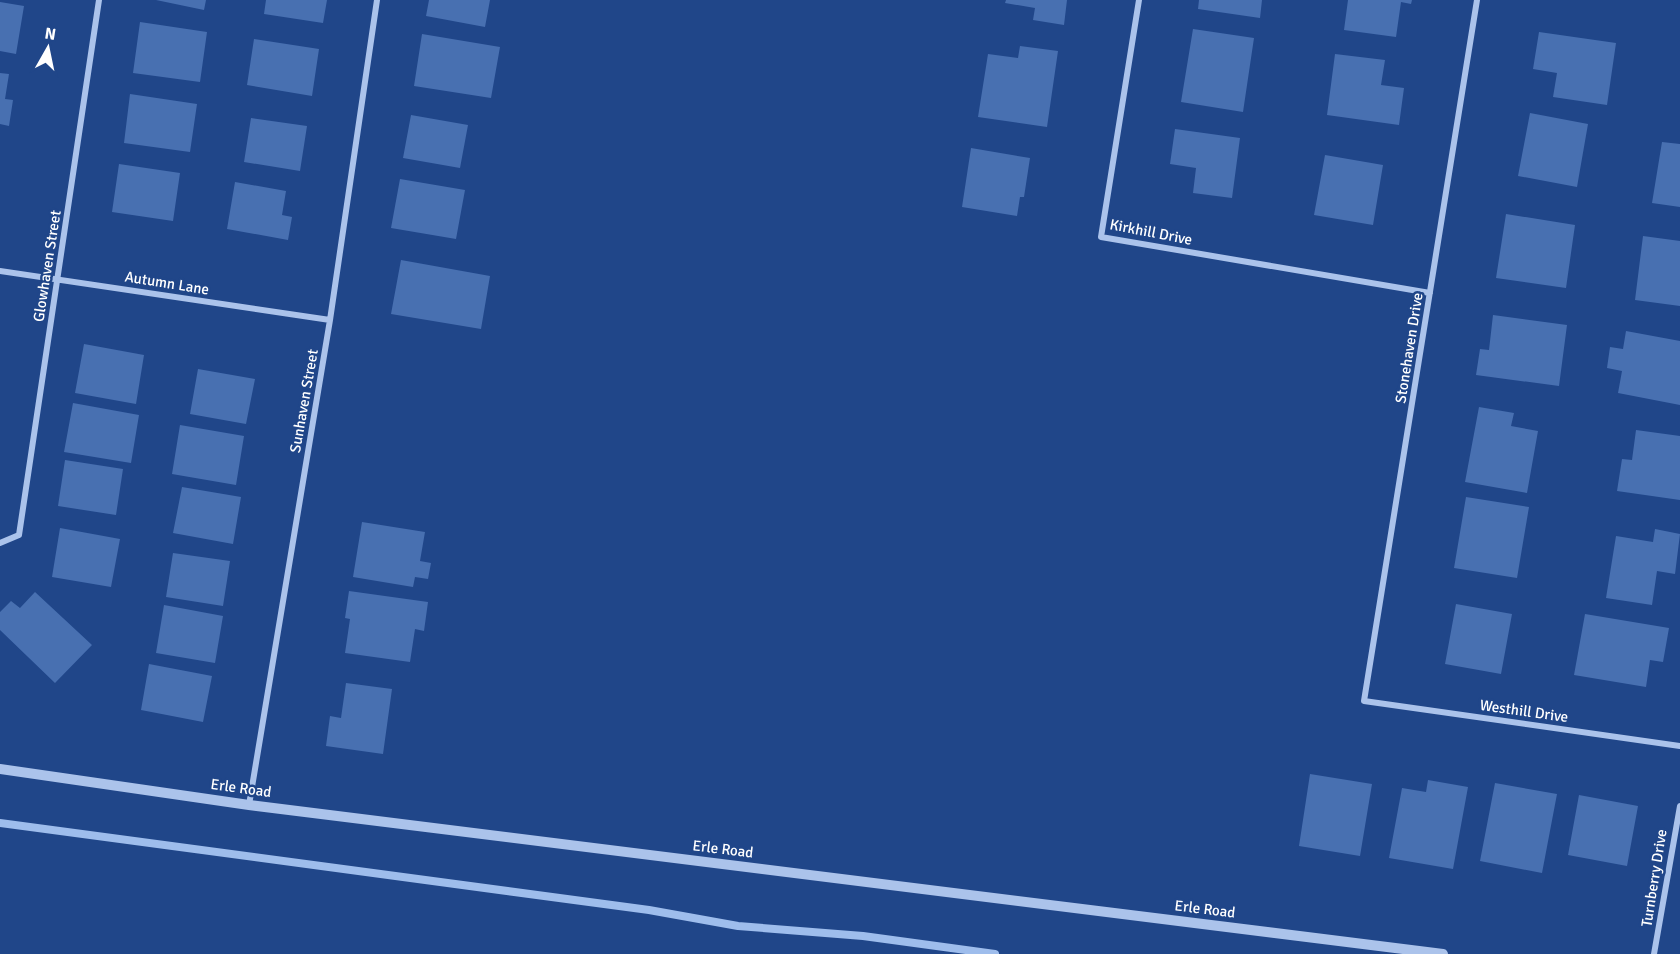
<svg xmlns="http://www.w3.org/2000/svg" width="1680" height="954" font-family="Signika,sans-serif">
<rect width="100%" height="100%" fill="#204689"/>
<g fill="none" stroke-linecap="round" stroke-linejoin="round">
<!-- stream -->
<path stroke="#9ebdec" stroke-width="8" d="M0,823l649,87 89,16 125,10 132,18"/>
</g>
<!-- building -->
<path fill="#4870b1" d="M156,0h50l-2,10z
M266,0h61l-4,23 -59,-9z
M429,0h61l-5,27 -59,-11z
M1006,0h61l-3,25 -31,-5 2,-12 -30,-5z
M1199,0h63l-2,18 -62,-9z
M1348,0h64l-1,4 -10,-2 -5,35 -52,-7z
M0,2l24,4 -8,48 -16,-3z
M140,22l67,10 -7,50 -67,-9z
M1193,29l61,9 -11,74 -62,-10z
M1539,32l77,11 -9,62 -54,-8 4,-24 -24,-4z
M422,34l78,13 -9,51 -77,-12z
M254,39l65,10 -7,47 -65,-11z
M1020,46l38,5 -11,76 -69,-10 10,-63 30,4z
M1335,54l50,6 -4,25 23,3 -5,37 -72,-10z
M0,73l9,1 -4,25 8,1 -4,26 -9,-2z
M130,94l67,10 -7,48 -66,-9z
M1530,113l58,11 -11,63 -59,-11z
M411,115l57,10 -8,43 -57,-10z
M251,118l56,8 -7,45 -56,-9z
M1175,129l65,9 -8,60 -39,-5 3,-25 -26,-4z
M1662,142l18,2v63l-28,-4z
M971,148l59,10 -6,39h-4l-3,19 -55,-9z
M1325,155l58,10 -10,60 -59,-10z
M119,164l61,9 -7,48 -61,-9z
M400,179l65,11 -9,49 -65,-11z
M235,182l51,9 -4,24 10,2 -4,23 -61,-11z
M1506,214l69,11 -9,63 -70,-10z
M1643,236l37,5v65l-45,-6z
M401,260l89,16 -9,53 -90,-15z
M1493,315l74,10 -8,61 -83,-11 4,-26 9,1z
M1626,331l54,10v64l-62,-12 4,-22 -15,-3 3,-21 13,2z
M84,344l60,11 -8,49 -61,-11z
M198,369l57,10 -9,45 -56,-10z
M73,403l66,12 -8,48 -67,-11z
M1479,407l35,6 -3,13 27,5 -11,62 -62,-11z
M180,425l64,11 -8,49 -64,-11z
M1636,430l44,6v64l-63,-9 5,-32 10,1z
M65,460l58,9 -7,46 -58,-9z
M182,487l59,10 -8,47 -60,-11z
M1466,497l63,10 -12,71 -63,-10z
M362,522l63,10 -5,29 11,2 -3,16 -13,-2 -2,10 -60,-10z
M60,528l60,11 -9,48 -59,-10z
M1655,529l25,5 -5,40 -18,-3 -5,34 -46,-7 10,-62 37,6z
M173,553l57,8 -7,45 -57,-9z
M349,591l79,11 -4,29 -9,-2 -5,33 -65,-9 5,-34 -5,-1z
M35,592l57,53 -37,38 -55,-53v-18l11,-11 9,7z
M1456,604l56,10 -11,60 -56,-10z
M164,605l59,11 -8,47 -59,-10z
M1585,614l84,14 -6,34 -13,-2 -4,27 -72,-12z
M149,664l63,12 -9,46 -62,-12z
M346,683l46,6 -9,65 -57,-8 4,-30 11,2z
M1310,774l62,10 -12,72 -61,-10z
M1428,780l40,7 -15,82 -64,-11 13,-70 24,4z
M1495,783l62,11 -15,79 -62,-12z
M1579,795l59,11 -11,60 -59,-11z"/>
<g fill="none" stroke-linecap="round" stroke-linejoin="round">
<!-- minor -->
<path stroke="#abc3eb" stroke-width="6" d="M1139,0l-38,237 329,56
M1477,0l-113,701 316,45
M0,271l330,49
M0,543l19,-8 80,-535
M249,805l81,-485 47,-320
M1654,954l26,-148"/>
<!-- tertiary -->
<path stroke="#abc3eb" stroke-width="10" d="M0,769l249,36 1194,149"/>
</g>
<g text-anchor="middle" stroke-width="5" stroke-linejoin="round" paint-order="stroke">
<!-- street labels -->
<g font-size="15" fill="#fff" stroke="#204689">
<text transform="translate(1151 232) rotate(11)" y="5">Kirkhill Drive</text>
<text transform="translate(47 266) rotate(-81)" y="5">Glowhaven Street</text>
<text transform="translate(167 283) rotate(9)" y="5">Autumn Lane</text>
<text transform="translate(1409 348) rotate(-81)" y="5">Stonehaven Drive</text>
<text transform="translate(304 401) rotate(-80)" y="5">Sunhaven Street</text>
<text transform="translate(1524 711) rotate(8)" y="5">Westhill Drive</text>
<text transform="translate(241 788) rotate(8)" y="5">Erle Road</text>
<text transform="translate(723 849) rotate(7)" y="5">Erle Road</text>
<text transform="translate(1654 878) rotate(-81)" y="5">Turnberry Drive</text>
<text transform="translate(1205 909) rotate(7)" y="5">Erle Road</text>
</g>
</g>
<!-- north arrow -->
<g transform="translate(48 48) rotate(9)" stroke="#204689" stroke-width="4.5" paint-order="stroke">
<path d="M0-4.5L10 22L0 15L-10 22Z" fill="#ffffff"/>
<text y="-9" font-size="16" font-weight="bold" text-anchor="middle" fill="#ffffff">N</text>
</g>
</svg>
